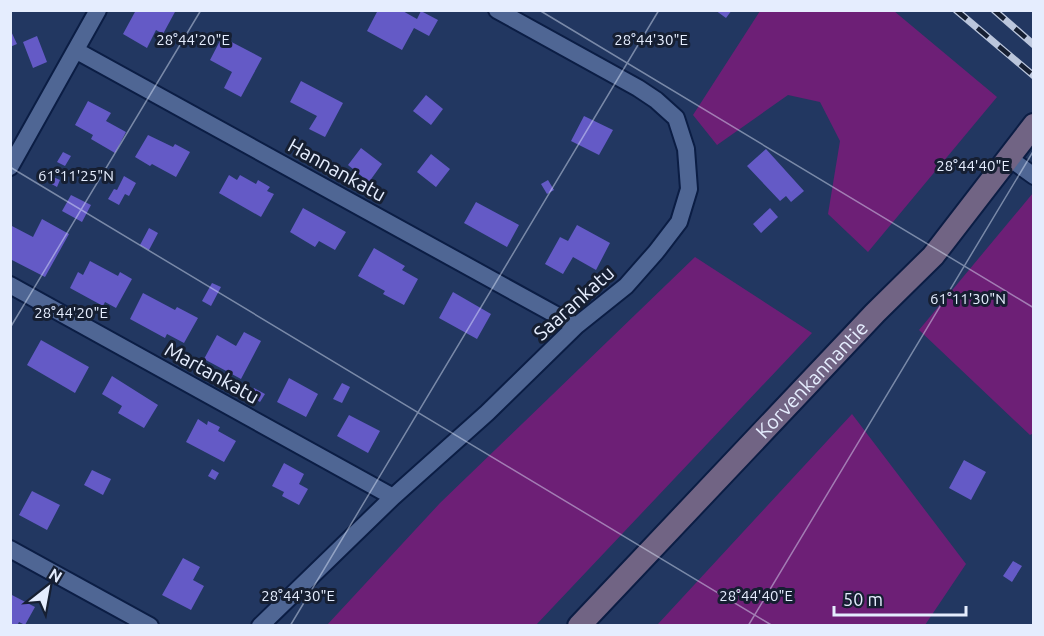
<svg xmlns="http://www.w3.org/2000/svg" width="1044" height="636" font-family="Ubuntu,sans-serif">
<rect width="100%" height="100%" fill="#223761"/>
<!-- green -->
<path fill="#6d1f76" d="M760,11h134l103,86 -129,155 -40,-38 12,-73 -20,-39 -32,-7 -71,50 -24,-30z
M1033,193l1,240 -4,2 -111,-105z
M695,257l117,76 -276,292h-209l113,-122z
M852,414l114,150 -41,61h-266l-1,-1z"/>
<!-- building -->
<path fill="#645ac6" d="M136,10h40l-13,24 -7,-4 -9,18 -24,-14z
M378,10h23l16,9 4,-8 17,9 -9,16 -15,-8 -12,22 -35,-19z
M715,10h17l-6,8z
M10,29l7,15 -7,3z
M37,36l10,26 -14,6 -10,-26z
M222,37l40,21 -21,39 -17,-9 8,-16 -22,-12z
M301,81l42,22 -18,34 -16,-8 8,-13 -27,-14z
M426,95l17,14 -12,16 -18,-14z
M88,101l23,12 -5,8 20,11 -11,21 -24,-14 2,-4 -18,-10z
M584,116l29,14 -14,25 -28,-14z
M148,135l25,12 2,-3 15,8 -14,25 -24,-13 -2,2 -15,-9z
M361,148l21,16 -13,18 -21,-17z
M766,149l38,42 -13,11 -5,-6 -6,5 -33,-35z
M63,152l8,4 -6,10 -8,-4z
M431,154l19,15 -14,18 -19,-15z
M229,175l8,5 3,-5 16,9 2,-4 12,7 -3,4 7,3 -13,23 -42,-24z
M51,176l9,4 -3,7 -9,-5z
M124,176l12,7 -7,13 -4,-2 -6,11 -11,-6 6,-10 3,1z
M548,180l6,10 -7,4 -6,-10z
M71,195l20,10 -9,17 -20,-11z
M476,202l43,23 -12,22 -43,-24z
M303,208l43,24 -11,18 -16,-9 -4,6 -25,-15z
M770,208l8,9 -17,16 -8,-9z
M42,219l27,15 -24,43 -35,-18v-34l23,12z
M577,225l33,18 -14,27 -23,-13 -10,17 -18,-10 15,-27 8,4z
M149,228l9,5 -9,17 -9,-5z
M374,248l31,18 -3,4 16,9 -14,26 -21,-11 2,-3 -27,-15z
M90,261l28,15 2,-4 12,7 -16,29 -11,-6 -2,4 -33,-18 8,-16 5,3z
M212,283l9,4 -10,19 -9,-5z
M453,292l38,22 -14,25 -38,-21z
M143,293l32,17 2,-3 21,11 -14,25 -17,-9 -2,4 -35,-19z
M244,332l17,9 -20,38 -37,-20 13,-24 19,11z
M41,340l48,27 -14,26 -48,-28z
M112,376l46,29 -14,23 -26,-15 4,-7 -20,-12z
M289,378l29,16 -12,23 -29,-15z
M342,383l8,4 -8,16 -9,-4z
M254,388l11,6 -5,8 -11,-6z
M349,415l31,16 -12,22 -31,-17z
M198,419l9,6 1,-4 12,6 -2,4 18,10 -12,21 -38,-20z
M964,460l22,12 -15,28 -22,-12z
M284,463l20,11 -5,10 9,5 -9,16 -17,-9 2,-4 -12,-6z
M212,469l7,4 -4,7 -7,-4z
M92,470l19,9 -8,16 -19,-10z
M32,491l28,14 -13,25 -28,-15z
M183,558l17,9 -7,13 11,6 -13,24 -29,-15z
M1013,561l9,5 -10,16 -9,-6z
M10,594l25,13 -10,18 -6,-3 -2,4h-7z"/>
<g fill="none" stroke-linecap="round" stroke-linejoin="round">
<!-- minor casing -->
<g stroke="#0b1d44" stroke-width="20">
<path id="minor" d="M77,51l499,275
M1009,158l25,18
M10,167l88,-157
M10,285l383,212
M10,549l140,77
M260,626l133,-129 94,-84 89,-87 50,-40 30,-34 23,-30 10,-33 -3,-40 -10,-31 -20,-18 -18,-12 -141,-78"/>
</g>
<!-- secondary casing -->
<g stroke="#0b1d44" stroke-width="26">
<g id="secondary">
<path id="s1" d="M579,626l296,-313 58,-57 101,-131"/>
</g>
</g>
<!-- minor -->
<use href="#minor" stroke="#4f6694" stroke-width="16"/>
<!-- secondary -->
<use href="#secondary" stroke="#716484" stroke-width="22"/>
<!-- rail casing -->
<g stroke="#bbc6dc" stroke-width="7">
<path id="rail" d="M956,10l78,66
M994,10l40,35"/>
</g>
<!-- rail -->
<use href="#rail" stroke="#161f32" stroke-width="4.5" stroke-dasharray="14" stroke-linecap="butt"/>
</g>
<!-- ticks -->
<path fill="none" stroke="#e5edfe" stroke-width="1.5" stroke-opacity="0.45" d="M539,10l495,298M10,167l763,459M10,328l191,-318M290,626l369,-616M748,626l286,-476"/>
<g text-anchor="middle" stroke-width="6" stroke-linejoin="round" paint-order="stroke">
<!-- street labels -->
<g font-size="20" fill="#e5edfe" stroke="#161f32">
<text transform="translate(337 170) rotate(29)" y="7">Hannankatu</text>
<text transform="translate(574 303) rotate(-42)" y="7">Saarankatu</text>
<text transform="translate(212 373) rotate(29)" y="7">Martankatu</text>
<text dy="7" stroke="none"><textPath href="#s1" startOffset="339">Korvenkannantie</textPath></text>
</g>
</g>
<g font-size="15" text-anchor="middle" fill="#e5edfe" stroke="#161f32" stroke-width="6" stroke-linejoin="round" paint-order="stroke">
<text x="193" y="45">28°44'20"E</text>
<text x="651" y="45">28°44'30"E</text>
<text x="973" y="171">28°44'40"E</text>
<text x="76" y="181">61°11'25"N</text>
<text x="968" y="304">61°11'30"N</text>
<text x="71" y="318">28°44'20"E</text>
<text x="298" y="601">28°44'30"E</text>
<text x="756" y="601">28°44'40"E</text>
</g>
<!-- border -->
<rect width="1044" height="636" fill="none" stroke="#e5edfe" stroke-width="24"/>
<!-- north arrow -->
<g transform="translate(48 588) rotate(31)" stroke="#161f32" stroke-width="4.5" paint-order="stroke">
<path d="M0-4.5L10 22L0 15L-10 22Z" fill="#e5edfe"/>
<text y="-9" font-size="16" font-weight="bold" text-anchor="middle" fill="#e5edfe">N</text>
</g>
<!-- scale -->
<path d="M834 606v9h132v-9" fill="none" stroke="#e5edfe" stroke-width="3"/>
<text x="843" y="606" font-size="18" fill="#e5edfe" stroke="#161f32" stroke-width="4.5" paint-order="stroke">50 m</text>
</svg>
